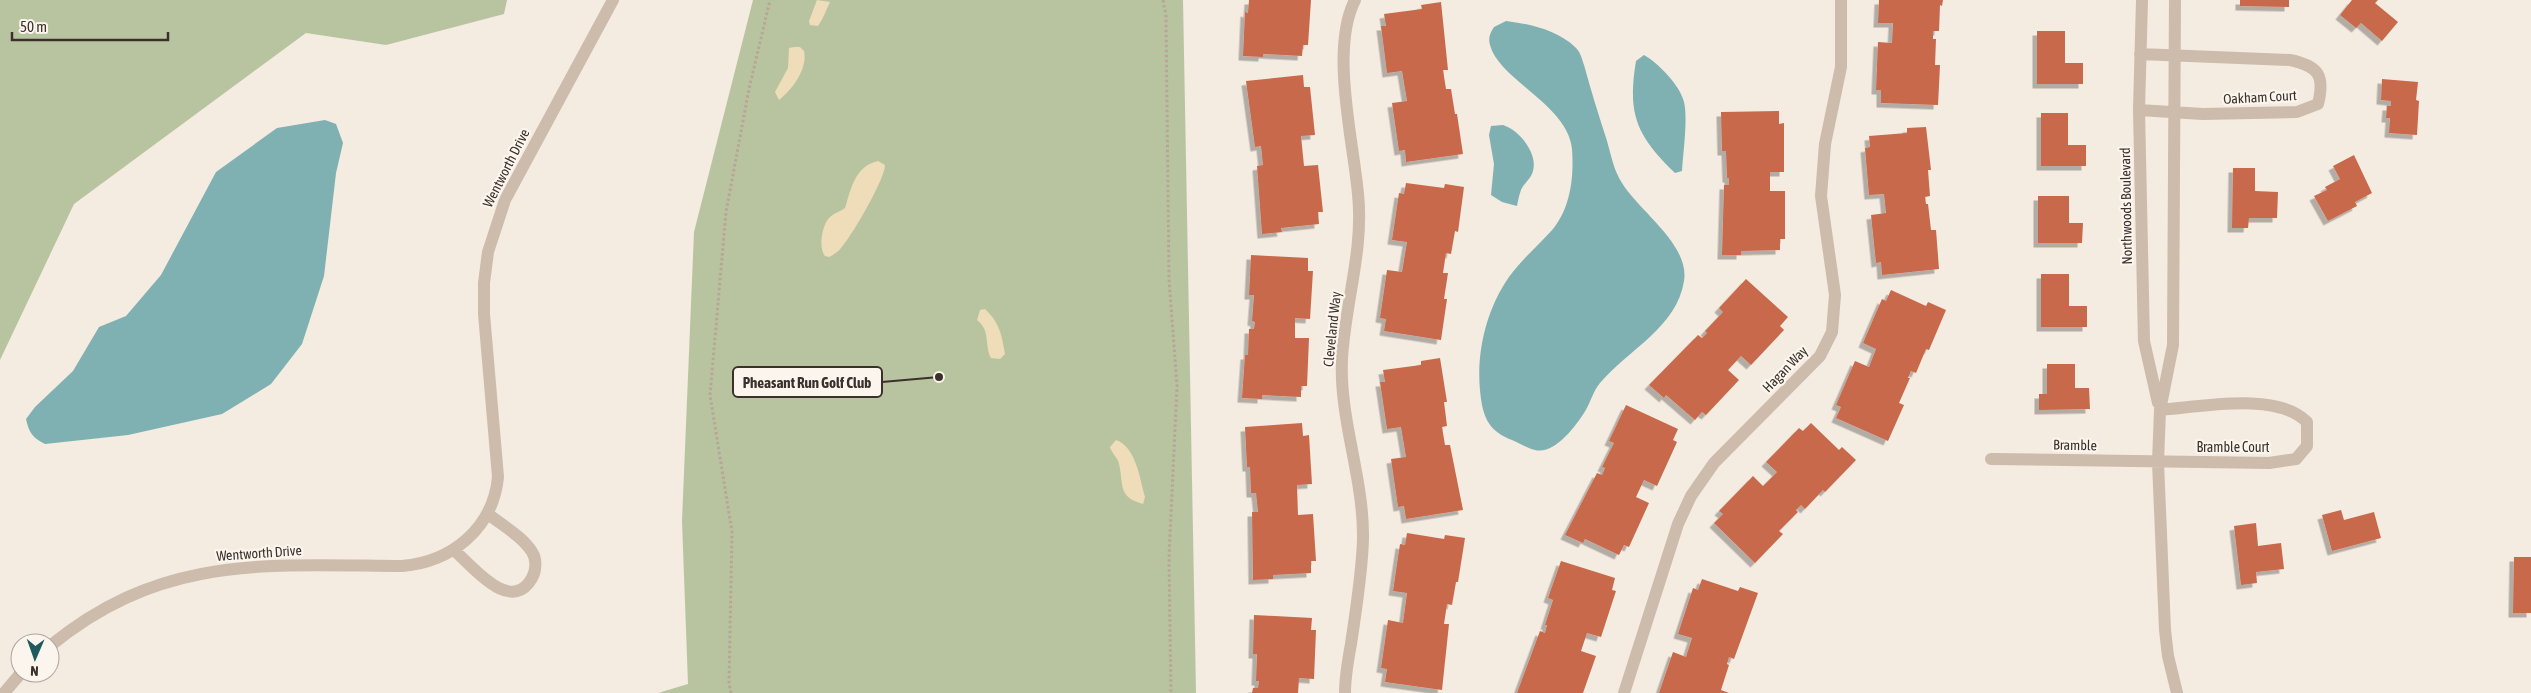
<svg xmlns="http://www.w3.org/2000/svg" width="2531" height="693" font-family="'Asap Condensed',sans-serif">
<defs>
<filter id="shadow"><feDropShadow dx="-4.5" dy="4.5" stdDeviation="0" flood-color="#0004"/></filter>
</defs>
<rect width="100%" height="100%" fill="#f4ebe1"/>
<!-- green -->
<path fill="#b8c4a0" d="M0,0h507l-3,14 -118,31 -80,-12 -232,171 -74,156z
M753,0h430l13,693h-538l30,-9 -6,-163 12,-289z"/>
<!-- sand -->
<path fill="#efdcb8" d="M817,0l13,2c-4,8 -7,17 -12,24l-8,-1 -1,-4z
M794,47h6l4,4c4,18 -12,39 -25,49l-4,-8 13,-24 1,-20z
M878,161l7,4c0,14 -33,71 -44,83 -3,4 -8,7 -12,9l-4,-1c-7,-8 -3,-32 5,-39 4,-4 10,-5 15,-9 6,-19 10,-42 33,-47z
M985,309c14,13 17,26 20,45l-5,5 -9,-1c-7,-14 0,-27 -14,-38l3,-10z
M1116,440c20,7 24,39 29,57l-2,7c-26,-7 -19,-20 -24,-40 -1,-6 -7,-10 -9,-17z"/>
<!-- water -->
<path fill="#7fb0b2" d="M1506,21c24,3 51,9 69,26 5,4 7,12 9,18 7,26 15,51 23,76 4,14 7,30 15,42 18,29 68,62 62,98 -7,46 -56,69 -84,102 -7,8 -10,21 -16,30 -9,14 -30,42 -49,37 -8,-2 -16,-7 -23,-10 -18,-7 -26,-16 -30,-35 -8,-44 2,-92 27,-128 13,-18 30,-32 44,-48 18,-22 21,-53 19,-80 -4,-44 -73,-69 -82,-104 -2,-7 0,-12 4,-18z
M1644,55c14,8 36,30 40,47 4,17 -1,51 -2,69l-7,2c-38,-37 -48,-58 -39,-112z
M325,120l11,4 7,19 -7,30 -12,103 -22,68 -31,40 -49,30 -94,21 -83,9c-12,-6 -16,-11 -19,-25l9,-12 38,-36 26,-44 27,-11 35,-41 55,-103 61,-44z
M1503,125c16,5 35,28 30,46 -2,8 -9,12 -12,19 -2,5 -3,11 -4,16l-15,-4 -11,-7 3,-31 -5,-29 2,-9z"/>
<!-- building -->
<path fill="#c8694b" filter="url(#shadow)" d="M1249,0h62l-3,45h-5l-1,11 -39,-2v3l-20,-1 2,-44 3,1z
M1879,0h64l-1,6 -2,-1 -1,26h-6v8h3l-1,26h5l-2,40 -57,-2v-13h-5l2,-48 14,1 1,-20h-15z
M2240,0h49v7l-49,-1z
M2352,0h26l-3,3 23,19 -16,19 -21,-18 -5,5 -16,-13z
M1441,2l7,68h-5l3,19h5l4,25h2l6,40 -57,8 -1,-12 -6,1 -7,-48 15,-2 -5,-30 -15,2 -6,-47h5l-2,-12 38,-5 -1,-4z
M2037,31h28v32h18v21h-46z
M1303,75l1,12h6l5,48 -14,1 3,30 14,-1 5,47h-5l1,12 -38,4 1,4 -20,2 -5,-68 6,-1 -2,-19 -6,1 -9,-66z
M2382,79l36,3 -2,18 3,1 -2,34 -28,-2 1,-15h-4l1,-12h4v-5l-10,-1z
M1779,111v13l5,-1v49h-14v19h15v48h-5v11l-39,1v4h-19l2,-70h5v-7h-2l-1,-27h-4l-1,-39z
M2041,113h27v32h18v21h-45z
M1926,127l5,43h-3l2,26 -5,1 1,7h2l3,26h5l3,39 -57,6 -1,-13 -5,1 -5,-48 15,-2 -2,-19 -15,1 -4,-47 5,-1 -1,-11 38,-3v-5z
M2354,155l18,38 -17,9 2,4 -29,15 -14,-25 13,-6 -2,-3 15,-8 -7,-13z
M2233,168h22v23l23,1 -1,26h-28l-1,10h-16z
M1406,183l38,5 1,-4 19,3 -6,45 -3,-1 -4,23 -5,-1 -3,20h5l-4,26h3l-6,41 -57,-9 2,-12 -6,-1 7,-48 15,2 5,-30 -15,-2 7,-47 5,1z
M2038,196h31v27h14l-1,20h-44z
M1251,255l57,3v13h5l-3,48 -15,-1v20h14l-2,48h-6v11l-39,-2v4l-20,-1 3,-43h3l1,-26h5l1,-7 -3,-1 2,-26h-5z
M2041,274h28v32h18v21h-46z
M1746,279l42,38 -8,9 4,4 -33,35 -10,-9 -13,14 11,10 -33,35 -4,-3 -7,8 -29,-25 -2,3 -15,-13 49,-50 4,3 5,-5 -2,-2 18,-19 -4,-4z
M1891,290l35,16 2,-4 18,8 -17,40 -3,-1 -10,24 -5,-2 -3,7h2l-11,25 5,2 -16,36 -52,-23 5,-11 -5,-2 19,-44 14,6 7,-18 -13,-6 19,-44 4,2z
M1440,358l7,44h-3l3,24 -5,1 3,18h5l13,65 -57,9 -2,-13 -6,1 -7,-48 15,-2 -5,-30 -14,2 -7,-47h5l-2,-12 38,-5v-4z
M2047,364h28v24h14l1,21 -51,1v-16h8z
M1626,405l52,24 -5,11 4,2 -20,44 -13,-6 -8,17 13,6 -20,44 -5,-2 -5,10 -34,-16 -2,4 -18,-8 32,-62 5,2 3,-7 -3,-1 12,-24 -5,-2z
M1302,423l1,13 6,-1 3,49 -15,1 1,30 15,-1 3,47h-5v12l-38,2v4l-20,1 -1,-68h6l-2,-19h-5l-1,-26h-3l-2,-40z
M1811,423l28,27 3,-3 14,13 -31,32 -2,-2 -18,19 -4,-4 -5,5 2,2 -19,19 4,3 -28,29 -41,-40 9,-9 -4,-3 34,-35 10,10 14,-14 -11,-10 33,-34 4,3z
M2341,510l3,10 30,-8 7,26 -49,13 -10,-36z
M2256,523l2,23 23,-3 3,26 -28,3 1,11 -16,2 -7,-59z
M1407,533l37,6 1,-4 20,3 -7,44h-2l-4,23 -5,-1 -3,20h5l-7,66 -57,-8 2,-13 -6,-1 7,-48 15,3 4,-30 -14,-2 7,-47 5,1z
M2514,557h17v56h-18z
M1561,561l54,17 -3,12 4,1 -15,46 -14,-4 -6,18 15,5 -13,37h-66l23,-62 5,2 2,-8h-2l8,-25 -5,-2z
M1702,579l36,12 2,-4 18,6 -24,66 -5,-2 -2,7 2,1 -8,25 8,3h-70l14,-41 13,5 6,-19 -14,-4 15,-46 5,2z
M1254,615l58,3 -1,12h5l-2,49 -15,-1 -1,15h-46l1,-5h5l1,-7h-3l1,-27h-4z"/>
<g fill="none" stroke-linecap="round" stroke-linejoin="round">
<!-- path -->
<path stroke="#b9a596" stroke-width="3" stroke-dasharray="2.5 2.5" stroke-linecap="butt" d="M1163,0l3,16 3,263 8,107 -8,171 2,136
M731,693l-2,-10 3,-151 -22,-137 16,-183 23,-123 21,-89"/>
<!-- minor -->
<path stroke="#cdbbac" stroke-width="12" d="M2142,0l-3,110 5,231 14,62
M2175,0l-2,345 -13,65 -2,52 7,168 3,26 9,37
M2139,110l64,4 94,-2 21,-8c7,-28 1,-38 -28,-44l-150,-6
M1991,459l278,4 27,-4 11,-13v-24c-30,-31 -107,-15 -147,-12
M455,551c18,16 56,64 77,27 4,-7 5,-19 0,-26 -9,-15 -30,-27 -44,-38
M50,646c112,-92 217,-81 352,-80 49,-4 91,-37 96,-89l-14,-163v-31l4,-31 17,-52 108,-200
M4,693l17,-20
M1345,693c0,-16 3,-33 6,-49 5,-35 11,-70 12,-105 1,-61 -24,-120 -21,-180 3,-56 22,-109 16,-165 -5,-55 -28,-145 -3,-194
M1624,693l54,-169 13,-28 23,-33 106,-107 12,-24 3,-37 -14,-99 4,-52 16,-77v-67"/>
</g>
<g text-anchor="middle" stroke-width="4.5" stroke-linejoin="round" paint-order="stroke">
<!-- street labels -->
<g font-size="14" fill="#3b302b" stroke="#fbf5ee">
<text transform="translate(2260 97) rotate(-3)" y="5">Oakham Court</text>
<text transform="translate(506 168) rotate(-63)" y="5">Wentworth Drive</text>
<text transform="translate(2126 206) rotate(-91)" y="5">Northwoods Boulevard</text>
<text transform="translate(1332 329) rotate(-84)" y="5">Cleveland Way</text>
<text transform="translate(1785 369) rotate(-46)" y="5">Hagan Way</text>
<text transform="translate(2075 445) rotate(1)" y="5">Bramble</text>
<text x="2233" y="452">Bramble Court</text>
<text transform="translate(259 553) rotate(-4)" y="5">Wentworth Drive</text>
</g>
</g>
<!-- callouts -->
<path fill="none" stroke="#3b302b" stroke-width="2" d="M939 377L882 382"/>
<circle fill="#3b302b" stroke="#fbf5ee" stroke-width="2" cx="939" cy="377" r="5"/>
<rect fill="#fbf5ee" stroke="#3b302b" stroke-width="2" x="733" y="367" width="149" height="30" rx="5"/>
<g font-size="15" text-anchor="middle" font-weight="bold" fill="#3b302b">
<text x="807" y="388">Pheasant Run Golf Club</text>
</g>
<!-- north arrow -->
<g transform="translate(35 658) rotate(182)"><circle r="24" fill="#fbf5ee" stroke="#aea6a0"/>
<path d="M0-4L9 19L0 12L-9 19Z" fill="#1f5a5e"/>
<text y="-8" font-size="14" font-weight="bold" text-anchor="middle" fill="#3b302b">N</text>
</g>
<!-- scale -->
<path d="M12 32v8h156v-8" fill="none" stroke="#3b302b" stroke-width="2.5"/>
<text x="20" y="32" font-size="15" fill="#3b302b" stroke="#fbf5ee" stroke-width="4" paint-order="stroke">50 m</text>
</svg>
